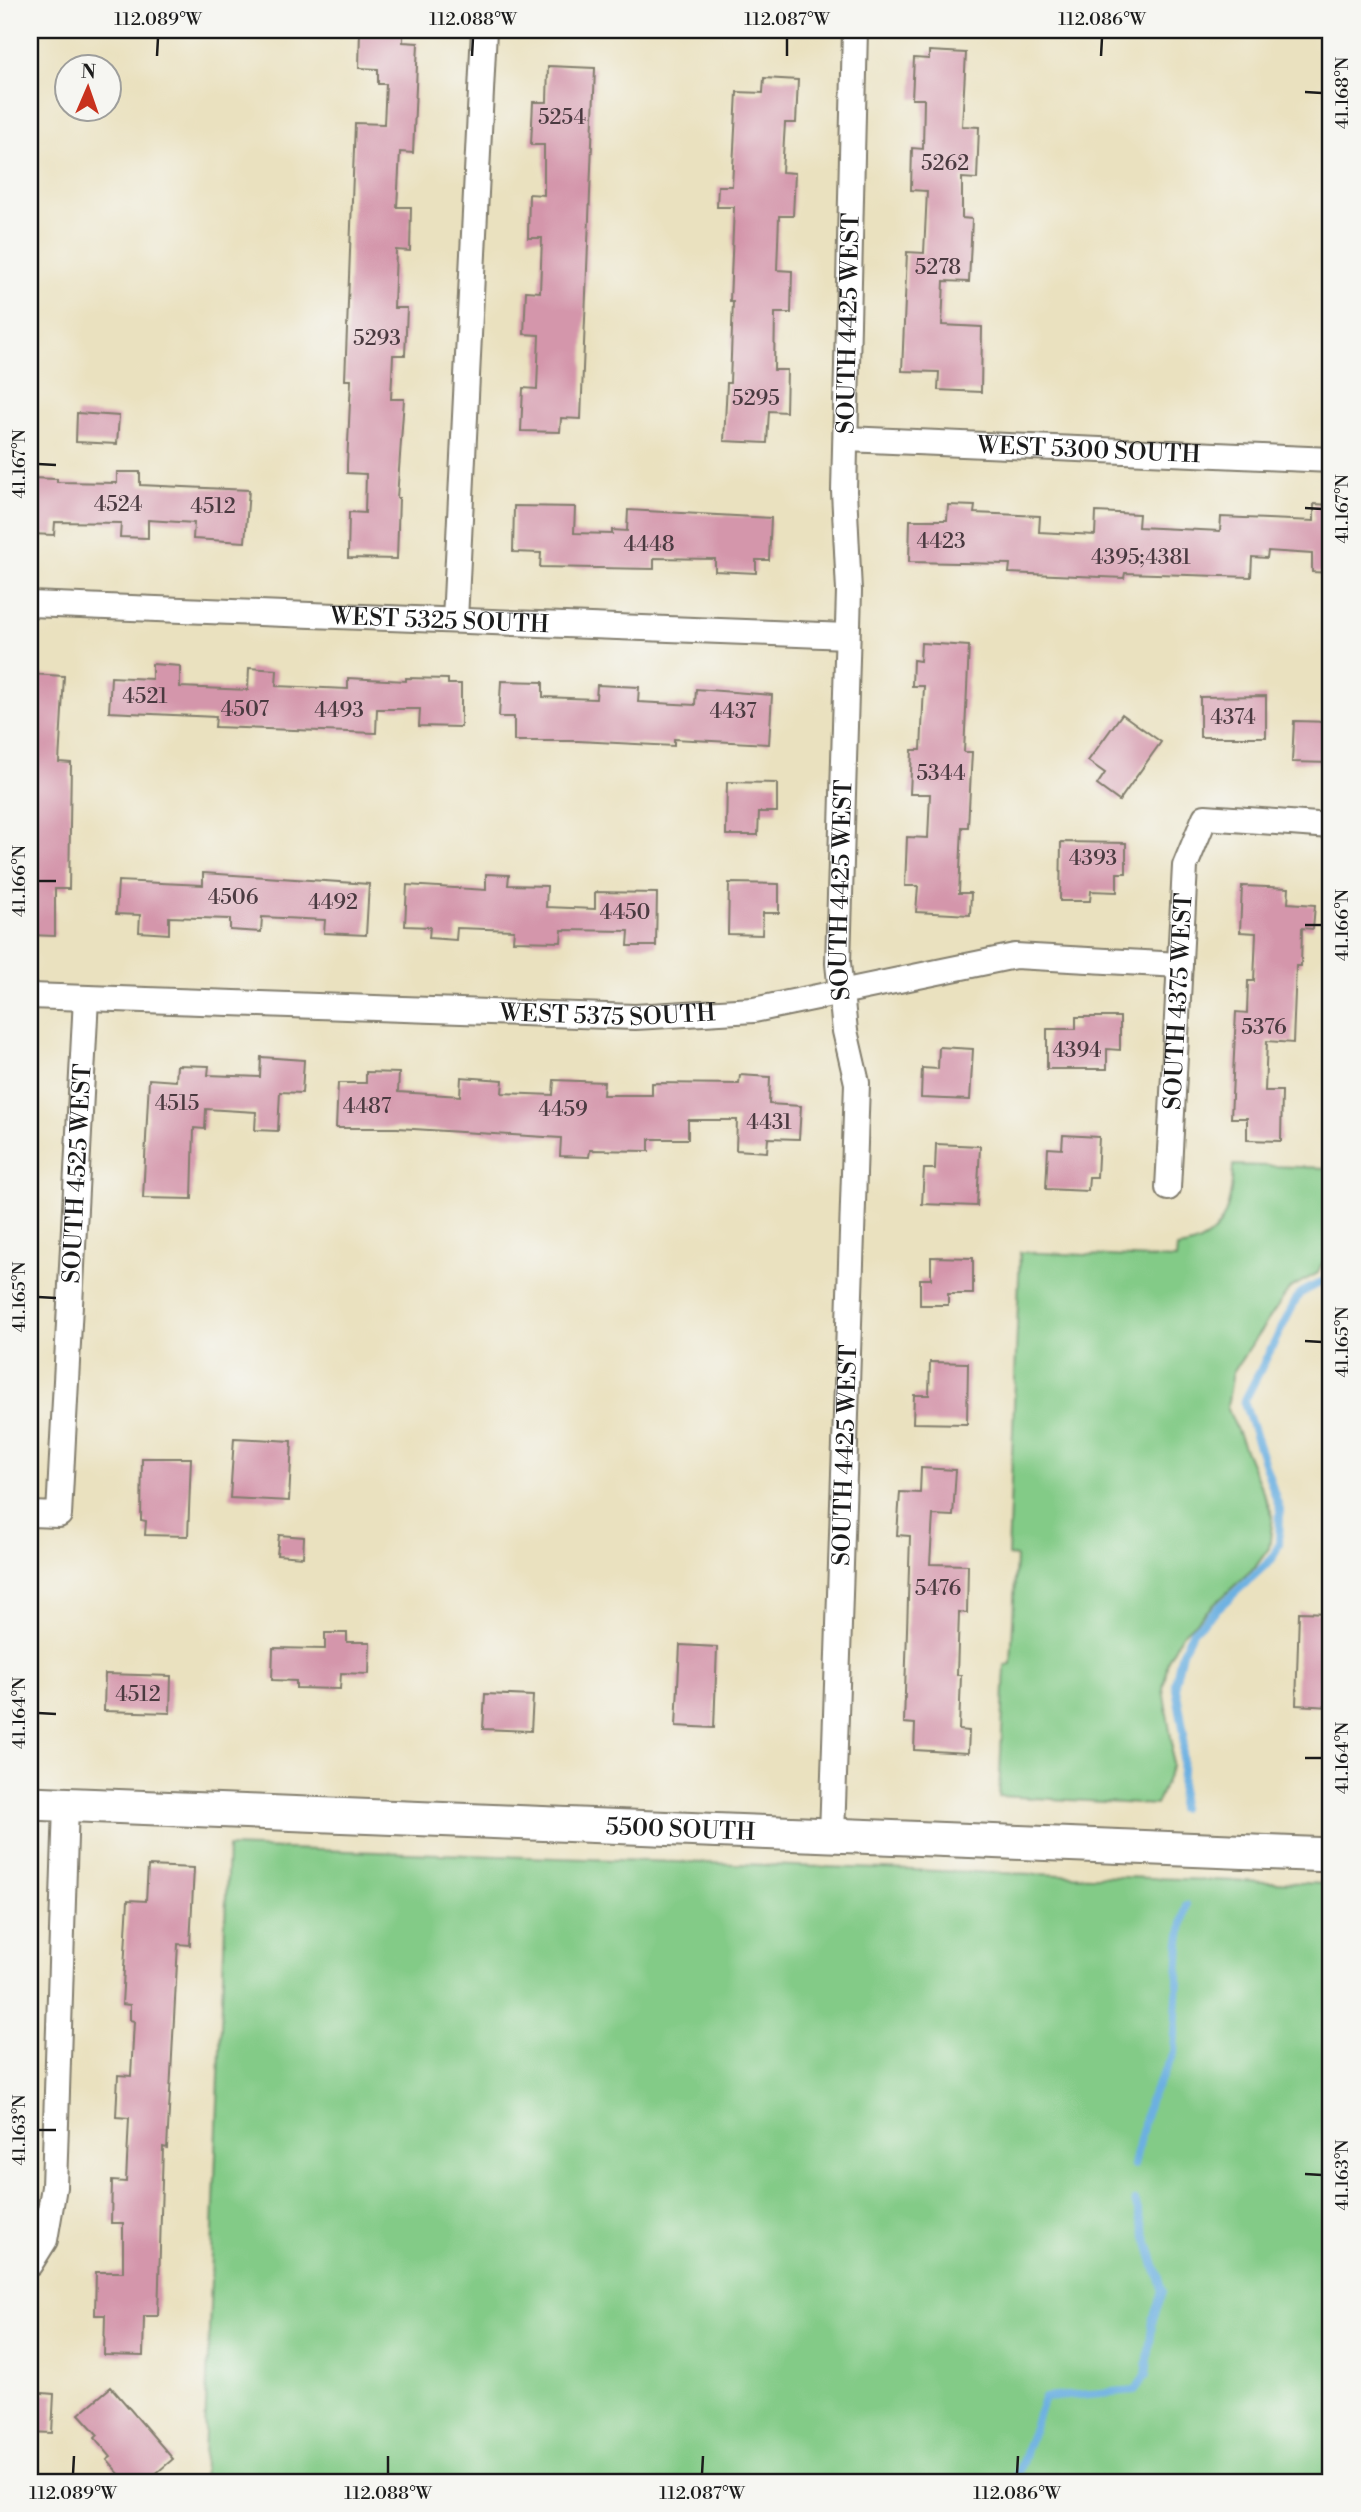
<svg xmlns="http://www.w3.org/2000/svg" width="1361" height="2512" font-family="'Libre Bodoni',serif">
<rect width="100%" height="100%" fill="#f6f6f2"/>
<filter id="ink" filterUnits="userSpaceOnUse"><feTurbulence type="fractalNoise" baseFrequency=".0143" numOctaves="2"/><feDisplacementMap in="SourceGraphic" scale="14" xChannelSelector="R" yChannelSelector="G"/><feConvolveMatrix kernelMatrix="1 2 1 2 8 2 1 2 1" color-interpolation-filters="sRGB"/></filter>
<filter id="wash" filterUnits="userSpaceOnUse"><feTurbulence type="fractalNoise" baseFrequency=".00686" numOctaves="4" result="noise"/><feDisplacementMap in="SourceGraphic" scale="28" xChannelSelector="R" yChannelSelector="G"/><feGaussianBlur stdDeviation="1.57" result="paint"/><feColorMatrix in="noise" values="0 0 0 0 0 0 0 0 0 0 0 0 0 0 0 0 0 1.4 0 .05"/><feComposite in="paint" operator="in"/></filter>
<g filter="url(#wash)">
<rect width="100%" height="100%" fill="#eae1bf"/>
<!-- green -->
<path fill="#83cb87" stroke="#507452" stroke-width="2" d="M1331,1157v99l-10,9 -3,8 -28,15 -57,84 -6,35 46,109 -4,32 -13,18 -74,68 -14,26 -5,29 9,54v23l-16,39 -157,-9 6,-131 6,-1 5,-107 -8,-1 12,-304 156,7 1,-11c47,-5 55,-42 56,-83l96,3z
M228,1847l1103,37v598h-1128z"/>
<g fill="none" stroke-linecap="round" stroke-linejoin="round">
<!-- stream -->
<path stroke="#6cb0e1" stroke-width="8" d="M1180,1808l4,-75 -9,-50 7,-31 11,-21 79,-72 7,-15 1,-34 -36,-108 55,-108 32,-17
M1134,2165l15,-64 25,-47 6,-112 6,-37
M1015,2482l29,-84 91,-8 11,-15 7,-56 10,-28 -28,-90"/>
</g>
<g id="blocks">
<!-- building -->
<path fill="#d496ab" d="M360,30h43v12l15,1 -5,110 -13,-1 -3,55h14l-1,44 -14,-1 -2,58h13l-2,47h-12l-2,44h13l-7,99h2l-2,61 -49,-1 1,-46 16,1 1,-39 -19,-1v-8l4,-85h-6l10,-257 29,1 2,-40h-8v-15l-19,-1z
M929,51l37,2 -4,73 17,1 -2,52 -15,-1v40l10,1 -3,63 -25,-1 -2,44 40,2 -1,65 -43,-2 1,-18 -37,-1 5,-119 17,1 3,-62 -16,-1 1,-42 11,1 1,-50h-12l2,-41 15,1z
M548,66l47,2 -14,351 -20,-1 -1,14 -39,-1 2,-43 14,1 2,-54 -15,-1 2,-43 14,1 2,-54h-14l1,-44 15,1v-50h-13l2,-43h14z
M764,78l34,2 -2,43h-11l-3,49 13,1 -2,43h-14l-2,54 15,1 -1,42h-16l-1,57h13l-1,42 -17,-1 -2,32 -43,-2 3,-58h3l3,-82h-3l4,-94h-17l1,-21h14l5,-94 26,1z
M77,413l42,3 -2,28 -41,-2z
M117,472h23v13l109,5 -4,52 -52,-3 1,-16 -46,-3v18l-28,-1 1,-14 -66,-1 -1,13 -24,-1v-56l27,1v3l60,1z
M1314,504l17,1v68l-19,-1v-18l-44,-3 -1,7 -15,-1 -1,20 -126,-4 -1,5 -115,-5 1,-9 -101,-2 1,-42h37l1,-15 27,1 -1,7 66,3 -1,16 56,3 1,-23 43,2 -1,13 82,4 1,-14 93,4z
M514,506l61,1 -1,26 38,1v-4l15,1 1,-21 143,8 -2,42h-13v13l-41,-2v-12l-61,-1v11l-114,-2 1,-14 -28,-1z
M921,643l48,3 -5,106h8l-4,75h-6l-3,66h12l-1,22 -54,-3 2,-26h-13l2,-49 21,1 2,-44h-20l2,-44h9l3,-64h-12l1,-26 7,1z
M152,664l28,2v21l68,3 1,-22 28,2 -1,16 72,3v-11l58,3v-3l42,1v5h13v43l-42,-1 1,-17h-43l-1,24 -161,-6 1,-10 -107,-5 2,-35 41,2z
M30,674l34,2 -5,86 12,1 -2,126h-14v47l-25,-1z
M501,681l42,1v15l53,2 1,-14 42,2 -1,15 57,3 1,-16 76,6 -3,49 -95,-5v7l-96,-5h-64v-24h-15z
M1266,696v41h-66v-40z
M1122,714l39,28 -42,59 -22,-16 8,-12 -17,-12z
M1294,721l37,1v41l-39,-1z
M727,782l50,1v29h-18l-1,23h-32z
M1061,842l65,1v30h-9v19l-26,-1 -1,10h-30z
M203,873l166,11 -3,51 -42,-2 1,-13 -63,-3 -1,15 -31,-2v-11l-61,-2v17l-30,-2 1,-17 -24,-1 2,-33 85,4z
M486,874l23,1 -1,10 39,1 -1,21 49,2v-17l62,1 -1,53h-28l1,-15 -67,-1 -1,12 -48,-1 1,-11 -57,-2 -1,12 -27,-2 1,-11 -25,-1 2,-41 79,5z
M729,883l50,1v29h-16l-1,22 -34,-1z
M1242,886l47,2 -1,15 27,2 -2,24 -11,-1 -1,38h-5l-3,77 -26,-2 -2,50h17l-1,50 -34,-1v-22h-16l5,-106 11,1 1,-32h6l2,-48 -16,-1z
M1076,1017h44v33l-13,-1v20h-60v-40h29z
M939,1047l34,2 -3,51 -49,-2 1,-30 16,1z
M261,1057l43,3 -2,33 -22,-1 -2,39 -23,-1 1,-18 -50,-3 -1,20 -11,-1 -2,71 -49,-1 6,-119 27,2 1,-16 32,1 -1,9 52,2z
M366,1072l33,1 -1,19 62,4 1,-19 42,3 -1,13 51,2 1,-15 50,2 -1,13h49v-12l87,1 1,-9 30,2 -1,27 32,2 -2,33 -31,-1 -1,14 -31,-2 1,-30h-49v19h-39v12l-59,-1 -1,7 -29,-1 1,-18 -164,-10h-61l2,-45h28z
M1063,1135l36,2 -2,40h-8l-1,14 -42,-2 2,-41 14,1z
M936,1144l44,2 -3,60 -55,-2 2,-35h11z
M931,1257l42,1v36h-25v11h-28v-26h11z
M930,1362l38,1 -1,61 -54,-1 1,-28h15z
M234,1438l58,3 -3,60 -59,-3z
M142,1458h49l-3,78 -43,-1 1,-14 -5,-1z
M921,1468l35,2 -3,46 -20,-1 -3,49 38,1 -1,48 -8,-1 -2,63h4l-2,55 10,1 -1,22 -54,-3 1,-26 -11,-1 6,-187 -13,-1 3,-43 20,1z
M279,1535l25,2 -1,20 -26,-2z
M1299,1612l32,1v94l-35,-2z
M325,1633h22v9h23l-1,32 -28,-1 -1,16 -44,-1v-7l-24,-1 1,-32 52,1z
M680,1645l37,2 -3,81 -38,-2z
M105,1674l66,2 -1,37 -66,-2z
M485,1694l48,2 -2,35 -48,-2z
M148,1866l46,2 -4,77 -12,-1 -11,204 -4,-1 -5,169h-14l-1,40 -39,-1 1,-40h-10l1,-43h27v-49h-12l1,-42 14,1 3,-64 -13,-1 2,-42 13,1 3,-55 -4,-1v-15l-8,-1 6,-104 18,1z
M111,2387l62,72 -27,23h-20l-19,-22 4,-3 -16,-19 3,-3 -19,-21z
M30,2392l24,2 -2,39 -22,-1z"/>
</g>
</g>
<g filter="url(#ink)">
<use href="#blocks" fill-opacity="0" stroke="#837e6e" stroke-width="2"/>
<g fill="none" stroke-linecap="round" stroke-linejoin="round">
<!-- minor casing -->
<g stroke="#837e6e" stroke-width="28">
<g id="minor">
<path id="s1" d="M846,439l485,21"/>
<path id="s2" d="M30,604l817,32"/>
<path d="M455,620l29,-590"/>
<path id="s3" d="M30,996l605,21 119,-7 261,-54 165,9"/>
<path id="s4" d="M1168,1188l17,-322 20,-49 126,9"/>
<path id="s5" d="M30,1514l29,1 27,-517"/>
<path id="s6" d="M832,1835l25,-752 -12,-52 -7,-68 11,-372 -5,-100 11,-461"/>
<path d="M30,2264l15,-24 9,-53 12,-383"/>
</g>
</g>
<!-- secondary casing -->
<g stroke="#837e6e" stroke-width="37">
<g id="secondary">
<path id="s7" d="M30,1803l1301,52"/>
</g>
</g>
<!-- minor -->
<use href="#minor" stroke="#fff" stroke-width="24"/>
<!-- secondary -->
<use href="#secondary" stroke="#fff" stroke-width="33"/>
</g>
</g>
<!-- ticks -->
<path fill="none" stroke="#1c1c1c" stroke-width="2.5" d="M157,56l1,-18M472,56l1,-18M787,56v-18M1101,56l1,-18M1305,92l17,1M38,464l18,1M1305,508l17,1M38,881h18M1305,925h17M38,1297l18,1M1305,1341l17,1M38,1713l18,1M1305,1758h17M38,2130h18M1305,2174l17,1M73,2474l1,-18M388,2474v-18M702,2474l1,-18M1017,2474l1,-18"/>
<g text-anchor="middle" stroke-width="7" stroke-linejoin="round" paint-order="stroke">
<!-- number labels -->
<g font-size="21" fill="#4a3a40">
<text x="562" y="124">5254</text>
<text x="945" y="170">5262</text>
<text x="938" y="274">5278</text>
<text x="377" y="345">5293</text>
<text x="756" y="405">5295</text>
<text x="118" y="511">4524</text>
<text x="213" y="513">4512</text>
<text x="941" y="548">4423</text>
<text x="649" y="551">4448</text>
<text x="1141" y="564">4395;4381</text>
<text x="145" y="703">4521</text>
<text x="245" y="716">4507</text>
<text x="339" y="717">4493</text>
<text x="733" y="718">4437</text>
<text x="1233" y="724">4374</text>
<text x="941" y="780">5344</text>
<text x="1093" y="865">4393</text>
<text x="233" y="904">4506</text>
<text x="333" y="909">4492</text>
<text x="625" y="919">4450</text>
<text x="1264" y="1034">5376</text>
<text x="1077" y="1057">4394</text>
<text x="177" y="1110">4515</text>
<text x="367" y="1113">4487</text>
<text x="563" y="1116">4459</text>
<text x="769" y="1129">4431</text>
<text x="938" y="1595">5476</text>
<text x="138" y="1701">4512</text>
</g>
<!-- street labels -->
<g font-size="24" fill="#1c1c1c" stroke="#f6f6f2">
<text dy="8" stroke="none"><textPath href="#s6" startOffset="1514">SOUTH 4425 WEST</textPath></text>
<text dy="8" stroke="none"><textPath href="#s1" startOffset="243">WEST 5300 SOUTH</textPath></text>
<text dy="8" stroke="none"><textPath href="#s2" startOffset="410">WEST 5325 SOUTH</textPath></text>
<text dy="8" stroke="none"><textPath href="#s6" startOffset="947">SOUTH 4425 WEST</textPath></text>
<text dy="8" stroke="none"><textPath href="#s4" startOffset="187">SOUTH 4375 WEST</textPath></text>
<text dy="8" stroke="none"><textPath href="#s3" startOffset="578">WEST 5375 SOUTH</textPath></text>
<text dy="8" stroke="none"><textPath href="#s5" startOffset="371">SOUTH 4525 WEST</textPath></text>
<text dy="8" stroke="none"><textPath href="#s6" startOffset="380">SOUTH 4425 WEST</textPath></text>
<text dy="8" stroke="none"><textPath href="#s7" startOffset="651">5500 SOUTH</textPath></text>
</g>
</g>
<!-- margin -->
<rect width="1361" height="2512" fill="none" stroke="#f6f6f2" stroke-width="77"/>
<!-- north arrow -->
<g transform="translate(88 88) rotate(2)"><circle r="33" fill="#f6f6f2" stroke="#9f9f9c" stroke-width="2"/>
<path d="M0-5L12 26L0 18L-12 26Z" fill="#c8321e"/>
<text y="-10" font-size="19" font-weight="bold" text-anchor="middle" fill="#1c1c1c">N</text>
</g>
<rect x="38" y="38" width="1284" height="2436" fill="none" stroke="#1c1c1c" stroke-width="2.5"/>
<g font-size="18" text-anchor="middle" fill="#1c1c1c">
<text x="158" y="25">112.089°W</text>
<text x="473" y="25">112.088°W</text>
<text x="787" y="25">112.087°W</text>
<text x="1102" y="25">112.086°W</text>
<text transform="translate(1342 93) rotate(-90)" y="6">41.168°N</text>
<text transform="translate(19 464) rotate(-90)" y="6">41.167°N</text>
<text transform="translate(1342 509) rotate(-90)" y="6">41.167°N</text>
<text transform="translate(19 881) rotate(-90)" y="6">41.166°N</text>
<text transform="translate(1342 925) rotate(-90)" y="6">41.166°N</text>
<text transform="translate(19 1297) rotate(-90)" y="6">41.165°N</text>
<text transform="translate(1342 1342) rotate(-90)" y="6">41.165°N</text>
<text transform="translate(19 1713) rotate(-90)" y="6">41.164°N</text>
<text transform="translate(1342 1758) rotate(-90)" y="6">41.164°N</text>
<text transform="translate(19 2130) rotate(-90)" y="6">41.163°N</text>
<text transform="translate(1342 2175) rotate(-90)" y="6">41.163°N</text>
<text x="73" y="2499">112.089°W</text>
<text x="388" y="2499">112.088°W</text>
<text x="702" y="2499">112.087°W</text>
<text x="1017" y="2499">112.086°W</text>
</g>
</svg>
